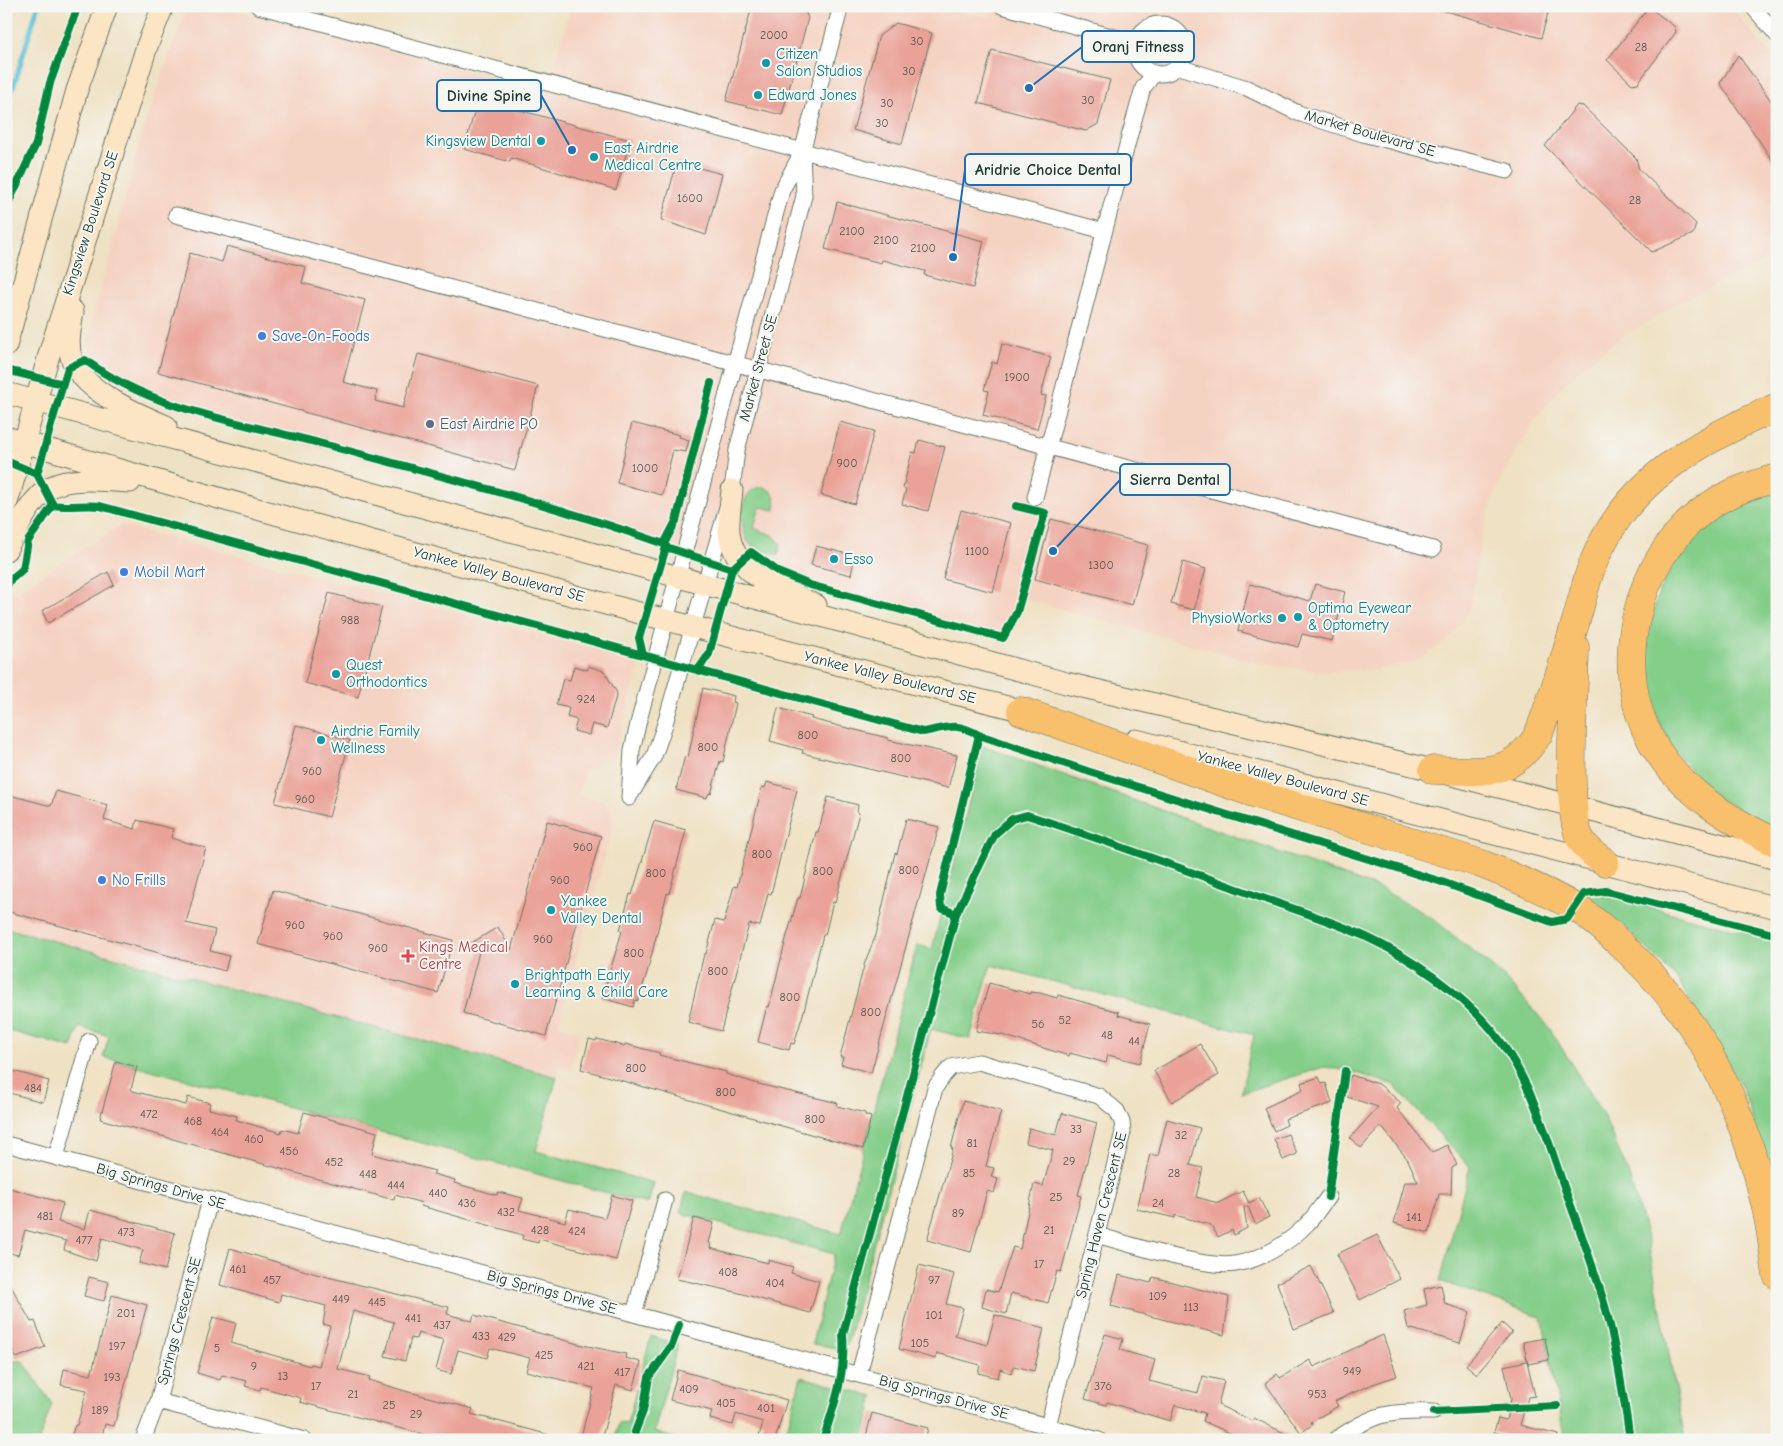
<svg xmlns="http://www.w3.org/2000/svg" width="1783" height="1446" font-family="'Comic Neue',sans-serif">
<rect width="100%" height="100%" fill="#f6f6f2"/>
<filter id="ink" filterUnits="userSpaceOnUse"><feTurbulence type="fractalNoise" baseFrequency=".02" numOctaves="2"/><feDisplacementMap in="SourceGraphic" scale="10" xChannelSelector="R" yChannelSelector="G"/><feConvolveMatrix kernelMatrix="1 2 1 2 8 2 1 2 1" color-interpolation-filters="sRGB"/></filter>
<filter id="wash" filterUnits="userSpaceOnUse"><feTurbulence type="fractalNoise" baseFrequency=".0096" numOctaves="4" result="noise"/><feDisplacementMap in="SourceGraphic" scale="20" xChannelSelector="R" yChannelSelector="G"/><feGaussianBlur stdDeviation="1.12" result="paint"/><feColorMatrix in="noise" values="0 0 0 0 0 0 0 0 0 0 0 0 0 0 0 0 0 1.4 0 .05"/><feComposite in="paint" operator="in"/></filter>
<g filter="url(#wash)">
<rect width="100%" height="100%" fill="#efe1c3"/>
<!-- built -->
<path fill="#f5d3c2" d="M188,6h32l327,86 24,-86h375l44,12 4,-12h736l47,57v192l-99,48 -70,43 -40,34 -35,42 -29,51 -13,31 -10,36 -10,64 -10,20 -16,18 -26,18 -39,9 -54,3 -60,-7 -241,-66 -16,16 -9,20 -830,-227 -60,-26 -15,-10 -13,-11 61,-231 28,-81z
M121,525l519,136 -27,101 -28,8 -7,25 26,7 8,10 1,14 -55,199 22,7 -9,38 -11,-3 -3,10 -551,-149v-318l4,-15z"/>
<!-- green -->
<path fill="#84ce8a" stroke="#52865f" d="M1146 50a14 14 0 1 1 28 0a14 14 0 1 1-28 0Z
M764,487c11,5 13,11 11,23l-15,-3 -6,21 19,7 8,9 -3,11c-9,-3 -22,-5 -29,-12 -8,-9 -9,-38 -1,-48 4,-6 9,-8 16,-8z
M1777,491v339l-66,-36 -45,-54 -18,-47 -1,-55 12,-47 29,-50 35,-26z
M983,746l398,143 51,29 69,56 47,52 55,89 25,57 20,69 37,199h-120l-23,-123 -102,-36 30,-114 -78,-83 -43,-13 -25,-4 -83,26 13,-58 -263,-70 -21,74 -39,-10 -84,316 -9,3 -26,-4 22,-90 -154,-41 6,-21 155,42 76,-289 15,4z
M1588,896h20l169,45v269l-33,-119 -66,-111 -54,-54 -35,-24z
M6,928l551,149 -21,74 118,32 -6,21 -545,-147 6,-21 -30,-9 -7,21 -66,-18z
M651,1336l27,8 -24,88 28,8h-68l5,-17 8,1z
M6,1361h17l29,43 -13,36h-33z
M801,1377l73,19 -11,44h-79z"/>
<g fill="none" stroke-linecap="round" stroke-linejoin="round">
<!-- stream -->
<path stroke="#57bed5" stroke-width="5" d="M6,111l32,-105"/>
</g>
<g id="blocks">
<!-- building -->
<path fill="#eaa298" d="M752,6h51l5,12 -26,97 -56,-14z
M1443,6h107l-9,32 -99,-28z
M1649,7l26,20 1,5 -38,51 -6,1 -25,-24z
M896,23l36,10 -30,111 -49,-14 26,-94z
M992,50l118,30 -12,44 -12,7 -108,-28z
M1738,55l39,54v58l-57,-84z
M478,99l152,41 -14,50 -105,-32 -1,4 -46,-13z
M1577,105l6,1 53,52 3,11 57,55 -3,10 -41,18 -107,-106z
M677,162l45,12 -16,61 -45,-15z
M837,202l147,39 -11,47 -49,-13 1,-4 -43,-11 -1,3 -56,-14z
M227,246l79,21 -4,16 63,17 -22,82 34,9 -2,10 28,7 15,-54 120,32 -23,84 -357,-98 32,-119 32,9z
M1002,344l49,13 -10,38 5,1 -9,33 -54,-14 6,-24 -5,-1 8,-28 5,2z
M840,422l34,9 -19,73 -34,-9z
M632,423l48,12 -1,2 10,3 -3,12 -13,-2 -11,45 -45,-12z
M919,440l26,7 -17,64 -26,-7 4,-15 -3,-1 9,-36 4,1z
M961,510l50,13 -18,69 -50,-13z
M1051,519l97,26 -16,60 -97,-26z
M816,546l39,10 -4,19 -40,-10z
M1183,562l23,7 -12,41 -23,-6z
M108,572l6,13 -66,38 -6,-12z
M1250,584l60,17 5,-17 30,8 -13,49 -30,-7 -4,13 -60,-16z
M329,593l53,14 -24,90 -53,-14z
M574,666l14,4v-4l16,5 13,22 -10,35 -15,-4 -3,11 -15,-4 3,-11 -10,-3 2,-9 -13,-3 7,-26 7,1z
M703,688l31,8 -1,6 3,1 -13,59 -3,-1 -9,33 -2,-1 -2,5 -31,-8 9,-34 3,1z
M778,708l34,9 -1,2 77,19v2l69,15 -9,33 -146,-35 1,-3 -33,-9z
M296,725l54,15 -21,77 -54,-14z
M767,782l30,8 -26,104 -3,-1 -8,33 -11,-2 -28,107 -33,-9 16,-68h2l9,-34 9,2 10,-36 3,1 25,-100 3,1z
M56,791l52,14 -4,15 31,9 2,-9 36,9 -2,9 35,10 -20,75 29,7 -5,21 19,5 -4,15 -219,-60v-117l45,12z
M828,797l30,8 -1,7 2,1 -24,90 -2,-1 -8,33h-2l-19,76 -10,33 -3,-1 -2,7 -31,-8 9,-36 2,1 17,-68 12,-41h2l16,-66h2z
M906,819l33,8 -68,246 -30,-9 2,-7h-3l25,-95 11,-27 19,-82 2,1z
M547,821l54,15 -55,200 -83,-23 16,-61 -6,-10 25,-15 13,23z
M654,821l32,9 -17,64 -2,-1 -20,80 -9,28 -3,-1 -2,7 -31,-9 20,-67 -2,-1 10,-36 2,1z
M273,890l180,50 -15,53 -180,-49z
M989,983l41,11v-2l10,1 17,5 1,-3 61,17 -1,3 32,9 -10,39 -32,-8 -2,8 -36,-10 -1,3 -67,-21 -26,-4z
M589,1039l7,2 1,-2 27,7 1,-2 35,9 -1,2 67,17v2l32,10 80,19 -1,3 28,7v2l6,2 -8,32 -282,-80z
M1200,1044l19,31 -47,27 -18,-31z
M116,1061l21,6 -6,22 2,2 53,14 2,-8 22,6 -1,6 28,7 -1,4 45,13 1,-4 16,4 6,-21 73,20 -5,22 63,17 -2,3 22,6 -1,3 43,12 1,-3 25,6 -4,12 46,12 4,-13 36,9 7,-23 20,6 -16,59 -77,-21 -1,4 -16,-4 1,-4 -102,-29 1,-3 -27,-8 -1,5 -294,-81z
M6,1069l43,12 -6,21 -37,-10z
M1351,1075l28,9 22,19 -4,5 35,44 15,-7 10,20 -5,3 -1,26h-12l-10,39 -35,-10 11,-41h13l-10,-22 -27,-34 -20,22 -11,-10 28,-31 -34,-11z
M1319,1077l3,7 4,-1 6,20 -47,16 2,6 -13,6 -10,-23 39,-18 -2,-7z
M963,1101l38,10 -15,55 8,2 -3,9 7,2 -4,14 -7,-2 -16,61 -44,-12 26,-91 -2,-1z
M1062,1113l35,10 -19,72 3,1 -20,76 -4,-1 -9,32 -37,-10 -5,21 -24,-7 4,-18 12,3 15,-45 7,2 14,-65 9,2 10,-36 -27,-7 3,-15 27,7z
M1167,1119l33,9 -10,37 13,3 -7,29 22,6 25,-12 6,12 10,-5 10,19 -14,7 -7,-18 -4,1 3,21 -13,7 -2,-5 -14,7 -7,-12 -36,-10v3l-38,-9 13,-55 8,2z
M1288,1134l9,20 -14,6 -9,-21z
M6,1187l57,16 -5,19 27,7 5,-19 85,23 -10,37 -26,-7 4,-13 -41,-12 -6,23 -32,-11 2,-9 -41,-11 -7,25 -12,-3z
M694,1218l20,5 -5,20 2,1 -1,4 58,15v-3l25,7 -2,6 28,8 -9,32 -74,-21 -59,-13z
M1377,1235l23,44 -40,21 -23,-46z
M230,1248l86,26 133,33 -2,7 25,7 2,-6 104,29 48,10 -1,4 16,4 -8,28 -17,-5 -15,55h-21l14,-52 -68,-17 4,-13 -40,-10 -3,10 -29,-8 -7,24 -15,-4 8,-30 -26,-7 -2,6 -5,-1 -6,23 -20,-5 9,-34 -41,-11 -15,58 32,8 -1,3 36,11 68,18 -2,5 79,21 -1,5h-104l-145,-38 1,-4 -40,-11 -1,3 -15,-4 2,-5 -25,-6 -2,5 -23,-7 16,-56 23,6 -5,20 79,23 1,-2 8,2 11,-40 -7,-2 3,-18 -45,-12 -2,8 -59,-17z
M919,1265l35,9 -8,30 17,4 -8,28 32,9 8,-30 49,13 -10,43 -20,-5 -2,7 -12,-4 -2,9 -20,-5 2,-8 -43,-12 -1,6 -37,-10z
M1311,1266l23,47 -40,16 -17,-46z
M1119,1275l32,8 2,-6 76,20 -5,38 -113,-29z
M6,1277l25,45 4,-1 10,26 -29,11 -4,-9 -6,2z
M89,1277l20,5 -5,19 -20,-5z
M1441,1285l4,19 25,8 -10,31 -52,-15 -4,-17 23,-6 -3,-16z
M112,1295l35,10 -33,121 -9,-2 -4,16h-31l5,-15h2l10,-35 -26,-5 3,-16 27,6z
M1502,1323l10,9 -35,42 -11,-9z
M1105,1334l18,5 -3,11 35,10 -6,21 49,12 5,-17 21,5 -6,24 35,16 1,-3 44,22h-53l-42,-19 2,-8 -30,-8 -5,16 -63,-19 -1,3 -21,-6z
M1383,1335l14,41 -24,8 -38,17 3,5 -27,16 2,2 -12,9 -36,-50 12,-9 3,4 30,-18 4,7z
M1545,1338l4,22 -21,4 -5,-22z
M1527,1361l8,35 -7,1 -8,28 38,10 -1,5h-46l1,-3 -18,-5 4,-14 8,2 5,-21 -7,-33z
M678,1370l109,30 -12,40h-17l5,-18 -27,-8 -3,11 -23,-6 2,-8 -42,-11z
M872,1413l56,15 -3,12h-60z"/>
</g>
</g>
<g filter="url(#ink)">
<use href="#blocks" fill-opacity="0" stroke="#687666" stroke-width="1"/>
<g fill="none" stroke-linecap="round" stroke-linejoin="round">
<!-- minor casing -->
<g stroke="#687666" stroke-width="17">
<path id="minor" d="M258,6l846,225
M1002,6l134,37
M1752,6l25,29
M1135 49a25 25 0 1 1 50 0a25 25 0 1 1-50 0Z
M1179,67l68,21 51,25 65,21 144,37
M176,215c418,114 838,221 1257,334
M1035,497l96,-367 12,-42 11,-14
M631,794l23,-38 10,-29 68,-237 5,-40 67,-254 -2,-42
M629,798l3,-48 7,-30 143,-530 20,-38 39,-146
M6,1144l1093,296
M56,1157l33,-116
M1097,1235c33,9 107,34 138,29 26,-4 54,-21 72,-40 8,-8 14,-18 21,-27
M634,1314l31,-114
M859,1374l76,-286 8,-12 8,-9 28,-5 120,34 18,15 5,11 1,10 -75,294
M158,1401l146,39
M143,1440l15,-39 52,-201
M1335,1440c39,-27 53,-29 99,-28"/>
</g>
<!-- secondary casing -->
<g stroke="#687666" stroke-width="23">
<path id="secondary" d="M73,311c-2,15 -6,30 -2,46 10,34 65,56 95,69
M6,346l71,-256 30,-84
M6,393l1060,290 367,87 344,89
M6,437c342,100 685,192 1030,277
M732,490c-1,13 -4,28 -3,42 4,43 53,58 87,73
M6,506l45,-158 96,-302 16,-40
M6,550c37,-74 45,-73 124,-68
M1136,740l641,168"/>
</g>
<!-- motorway casing -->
<g stroke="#687666" stroke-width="29">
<path id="motorway" d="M1777,478c-27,7 -54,16 -76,34 -66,51 -91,156 -49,230 28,49 75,77 125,101
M1575,647c0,39 -10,164 5,191 6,11 15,17 25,24
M1021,711l238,84 220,68c33,13 66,27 97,45 20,12 38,30 55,46 71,67 113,155 134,250 6,23 8,48 12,71
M1433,770c47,0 76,10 105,-35 14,-36 26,-74 37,-111 6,-19 10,-40 17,-58 33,-86 106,-124 185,-159"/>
</g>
<!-- minor -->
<use href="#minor" stroke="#fff" stroke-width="15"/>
<!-- secondary -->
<use href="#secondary" stroke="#fce5c4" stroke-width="21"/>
<!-- motorway -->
<use href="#motorway" stroke="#f8bf6c" stroke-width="28"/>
<!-- cycleway casing -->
<g stroke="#f6f6f2" stroke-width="11">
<path id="cycleway" d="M6,208l30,-64 14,-61 28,-77
M6,370l57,14 5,-16 17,-8c67,50 154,62 234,83 115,31 232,61 345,101l12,-23 35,-138
M6,461l31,13 16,31c16,3 31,-1 47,1l823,226c26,-5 32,-10 56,3l-39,160 1,13 15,6
M37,474l26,-90
M664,544l2,3 66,22
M6,589l3,-8 14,-12 5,-28 25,-36
M643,655l-4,-17 27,-91
M698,670l11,-16 23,-85 19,-17 29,21 30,12 193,53 14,-26 28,-99 -29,-7
M979,735l111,37 349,109 113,41 15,-3 17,-25 22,-3 171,44
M1328,1197l17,-126
M1434,1412l123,-6
M635,1432l8,-21 6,-34 23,-32 7,-20
M823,1440c12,-36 23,-68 20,-106l113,-420 39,-80 17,-15 15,-4c72,23 142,49 213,75 35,13 72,24 108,39 47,19 95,50 131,87 45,45 63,106 83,165 16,45 34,90 46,136 10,40 16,82 22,123"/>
</g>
<!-- cycleway -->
<use href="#cycleway" stroke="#00873e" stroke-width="8"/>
</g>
</g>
<!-- markers -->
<g fill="#0f9aa8" stroke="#f6f6f2" stroke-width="2">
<circle cx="766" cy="63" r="5"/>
<circle cx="758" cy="95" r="5"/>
<circle cx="541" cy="141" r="5"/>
<circle cx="594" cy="157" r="5"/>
<circle cx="834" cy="559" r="5"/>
<circle cx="1298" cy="617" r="5"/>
<circle cx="1282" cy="618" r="5"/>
<circle cx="336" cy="674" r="5"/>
<circle cx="321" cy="740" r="5"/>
<circle cx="551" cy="910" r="5"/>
<circle cx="515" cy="984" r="5"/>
</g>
<g fill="#3f7fe0" stroke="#f6f6f2" stroke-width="2">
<circle cx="262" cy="336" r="5"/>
<circle cx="124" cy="572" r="5"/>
<circle cx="102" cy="880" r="5"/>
</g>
<circle fill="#5c6f8a" stroke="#f6f6f2" stroke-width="2" cx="430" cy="424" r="5"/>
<path fill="#e0444e" stroke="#f6f6f2" stroke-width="2" d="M405.5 948.5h5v5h5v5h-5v5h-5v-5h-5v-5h5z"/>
<g text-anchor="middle" stroke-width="4" stroke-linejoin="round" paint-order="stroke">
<!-- number labels -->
<g font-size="12" fill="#52564d">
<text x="774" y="39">2000</text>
<text x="917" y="45">30</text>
<text x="1641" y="51">28</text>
<text x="909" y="75">30</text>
<text x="1088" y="104">30</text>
<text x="887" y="107">30</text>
<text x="882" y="127">30</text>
<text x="690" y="202">1600</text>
<text x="1635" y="204">28</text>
<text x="852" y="235">2100</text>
<text x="886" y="244">2100</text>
<text x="923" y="252">2100</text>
<text x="1017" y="381">1900</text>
<text x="847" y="467">900</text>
<text x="645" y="472">1000</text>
<text x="977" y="555">1100</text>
<text x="1101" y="569">1300</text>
<text x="350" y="624">988</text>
<text x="586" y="703">924</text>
<text x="808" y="739">800</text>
<text x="708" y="751">800</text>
<text x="901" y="762">800</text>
<text x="312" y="775">960</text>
<text x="305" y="803">960</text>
<text x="583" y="851">960</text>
<text x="762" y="858">800</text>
<text x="909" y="874">800</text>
<text x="823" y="875">800</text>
<text x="656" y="877">800</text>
<text x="560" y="884">960</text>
<text x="295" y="929">960</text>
<text x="333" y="940">960</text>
<text x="543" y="943">960</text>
<text x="378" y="952">960</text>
<text x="634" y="957">800</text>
<text x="718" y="975">800</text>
<text x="790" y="1001">800</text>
<text x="871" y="1016">800</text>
<text x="1065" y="1024">52</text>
<text x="1038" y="1028">56</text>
<text x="1107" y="1039">48</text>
<text x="1134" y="1045">44</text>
<text x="636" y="1072">800</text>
<text x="33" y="1092">484</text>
<text x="726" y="1096">800</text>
<text x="149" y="1118">472</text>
<text x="815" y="1123">800</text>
<text x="193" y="1125">468</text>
<text x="1076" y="1133">33</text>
<text x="220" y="1136">464</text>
<text x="1181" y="1139">32</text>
<text x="254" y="1143">460</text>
<text x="972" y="1147">81</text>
<text x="289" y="1155">456</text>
<text x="1069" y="1165">29</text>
<text x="334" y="1166">452</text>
<text x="969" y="1177">85</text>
<text x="1174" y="1177">28</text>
<text x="368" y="1178">448</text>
<text x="396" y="1189">444</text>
<text x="438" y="1197">440</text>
<text x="1056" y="1201">25</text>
<text x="467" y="1207">436</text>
<text x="1158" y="1207">24</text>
<text x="506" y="1216">432</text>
<text x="958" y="1217">89</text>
<text x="45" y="1220">481</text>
<text x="1414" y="1221">141</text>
<text x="540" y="1234">428</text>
<text x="1049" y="1234">21</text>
<text x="577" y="1235">424</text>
<text x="126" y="1236">473</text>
<text x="84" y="1244">477</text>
<text x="1039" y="1268">17</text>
<text x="238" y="1273">461</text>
<text x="728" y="1276">408</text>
<text x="272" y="1284">457</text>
<text x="934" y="1284">97</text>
<text x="775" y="1287">404</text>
<text x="1158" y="1300">109</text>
<text x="341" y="1303">449</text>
<text x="377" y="1306">445</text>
<text x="1191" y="1311">113</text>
<text x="126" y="1317">201</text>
<text x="934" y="1319">101</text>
<text x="413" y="1322">441</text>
<text x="442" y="1329">437</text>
<text x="481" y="1340">433</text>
<text x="507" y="1341">429</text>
<text x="920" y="1347">105</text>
<text x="117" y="1350">197</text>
<text x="217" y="1352">5</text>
<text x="544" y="1359">425</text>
<text x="254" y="1370">9</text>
<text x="586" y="1370">421</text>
<text x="1352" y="1375">949</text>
<text x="622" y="1376">417</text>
<text x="283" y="1380">13</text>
<text x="112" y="1381">193</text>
<text x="316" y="1390">17</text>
<text x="1103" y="1390">376</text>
<text x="689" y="1393">409</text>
<text x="353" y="1398">21</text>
<text x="1317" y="1398">953</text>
<text x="726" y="1407">405</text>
<text x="389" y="1409">25</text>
<text x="766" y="1412">401</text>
<text x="100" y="1414">189</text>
<text x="416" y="1418">29</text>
</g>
<!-- culture labels -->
<g font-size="15" fill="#0d838f" stroke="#f6f6f2" text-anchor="start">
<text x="776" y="59">Citizen<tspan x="776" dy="17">Salon Studios</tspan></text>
<text x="768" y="100">Edward Jones</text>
<text x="531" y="146" text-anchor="end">Kingsview Dental</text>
<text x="604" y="153">East Airdrie<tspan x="604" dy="17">Medical Centre</tspan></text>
<text x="844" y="564">Esso</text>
<text x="1308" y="613">Optima Eyewear<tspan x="1308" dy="17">&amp; Optometry</tspan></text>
<text x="1272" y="623" text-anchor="end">PhysioWorks</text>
<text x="346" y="670">Quest<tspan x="346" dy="17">Orthodontics</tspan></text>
<text x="331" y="736">Airdrie Family<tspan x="331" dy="17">Wellness</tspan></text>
<text x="561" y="906">Yankee<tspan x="561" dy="17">Valley Dental</tspan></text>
<text x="525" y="980">Brightpath Early<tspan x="525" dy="17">Learning &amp; Child Care</tspan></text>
</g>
<!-- street labels -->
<g font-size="15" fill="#1f3d34" stroke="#f6f6f2">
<text transform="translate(1370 133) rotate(16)" y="5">Market Boulevard SE</text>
<text transform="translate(90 223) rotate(-72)" y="5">Kingsview Boulevard SE</text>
<text transform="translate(758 368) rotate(-75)" y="5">Market Street SE</text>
<text transform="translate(499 574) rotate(15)" y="5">Yankee Valley Boulevard SE</text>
<text transform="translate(890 677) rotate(14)" y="5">Yankee Valley Boulevard SE</text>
<text transform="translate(1283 778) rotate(15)" y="5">Yankee Valley Boulevard SE</text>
<text transform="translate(161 1186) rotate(16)" y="5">Big Springs Drive SE</text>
<text transform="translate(1101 1215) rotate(-76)" y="5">Spring Haven Crescent SE</text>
<text transform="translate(552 1292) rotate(15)" y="5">Big Springs Drive SE</text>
<text transform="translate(179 1321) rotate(-75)" y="5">Springs Crescent SE</text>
<text transform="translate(944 1397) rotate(15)" y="5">Big Springs Drive SE</text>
</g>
<!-- shop labels -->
<g font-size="15" fill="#366cbe" stroke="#f6f6f2" text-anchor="start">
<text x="272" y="341">Save-On-Foods</text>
<text x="134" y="577">Mobil Mart</text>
<text x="112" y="885">No Frills</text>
</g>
<!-- service labels -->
<g font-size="15" fill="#4e5e75" stroke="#f6f6f2" text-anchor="start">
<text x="440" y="429">East Airdrie PO</text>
</g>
<!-- health labels -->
<g font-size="15" fill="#be3a42" stroke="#f6f6f2" text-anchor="start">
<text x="419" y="952">Kings Medical<tspan x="419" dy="17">Centre</tspan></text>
</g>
</g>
<!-- callouts -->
<path fill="none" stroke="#1f6fb2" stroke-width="2" d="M1029 88L1082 47M572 150L541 95M953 257L965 170M1053 551L1120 480"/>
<g fill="#1f6fb2" stroke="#f6f6f2" stroke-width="2">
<circle cx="1029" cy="88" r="5"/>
<circle cx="572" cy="150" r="5"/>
<circle cx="953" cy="257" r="5"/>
<circle cx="1053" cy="551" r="5"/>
</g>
<g fill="#f6f6f2" stroke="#1f6fb2" stroke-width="2">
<rect x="1082" y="31" width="112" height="31" rx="5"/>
<rect x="437" y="80" width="104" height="31" rx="5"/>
<rect x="965" y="154" width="166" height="31" rx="5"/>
<rect x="1120" y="464" width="110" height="31" rx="5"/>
</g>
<g font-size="16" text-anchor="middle" font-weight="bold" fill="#1f3d34">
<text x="1138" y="52">Oranj Fitness</text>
<text x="489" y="101">Divine Spine</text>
<text x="1048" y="175">Aridrie Choice Dental</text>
<text x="1175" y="485">Sierra Dental</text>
</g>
<!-- margin -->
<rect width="1783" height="1446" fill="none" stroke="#f6f6f2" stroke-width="25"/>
</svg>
